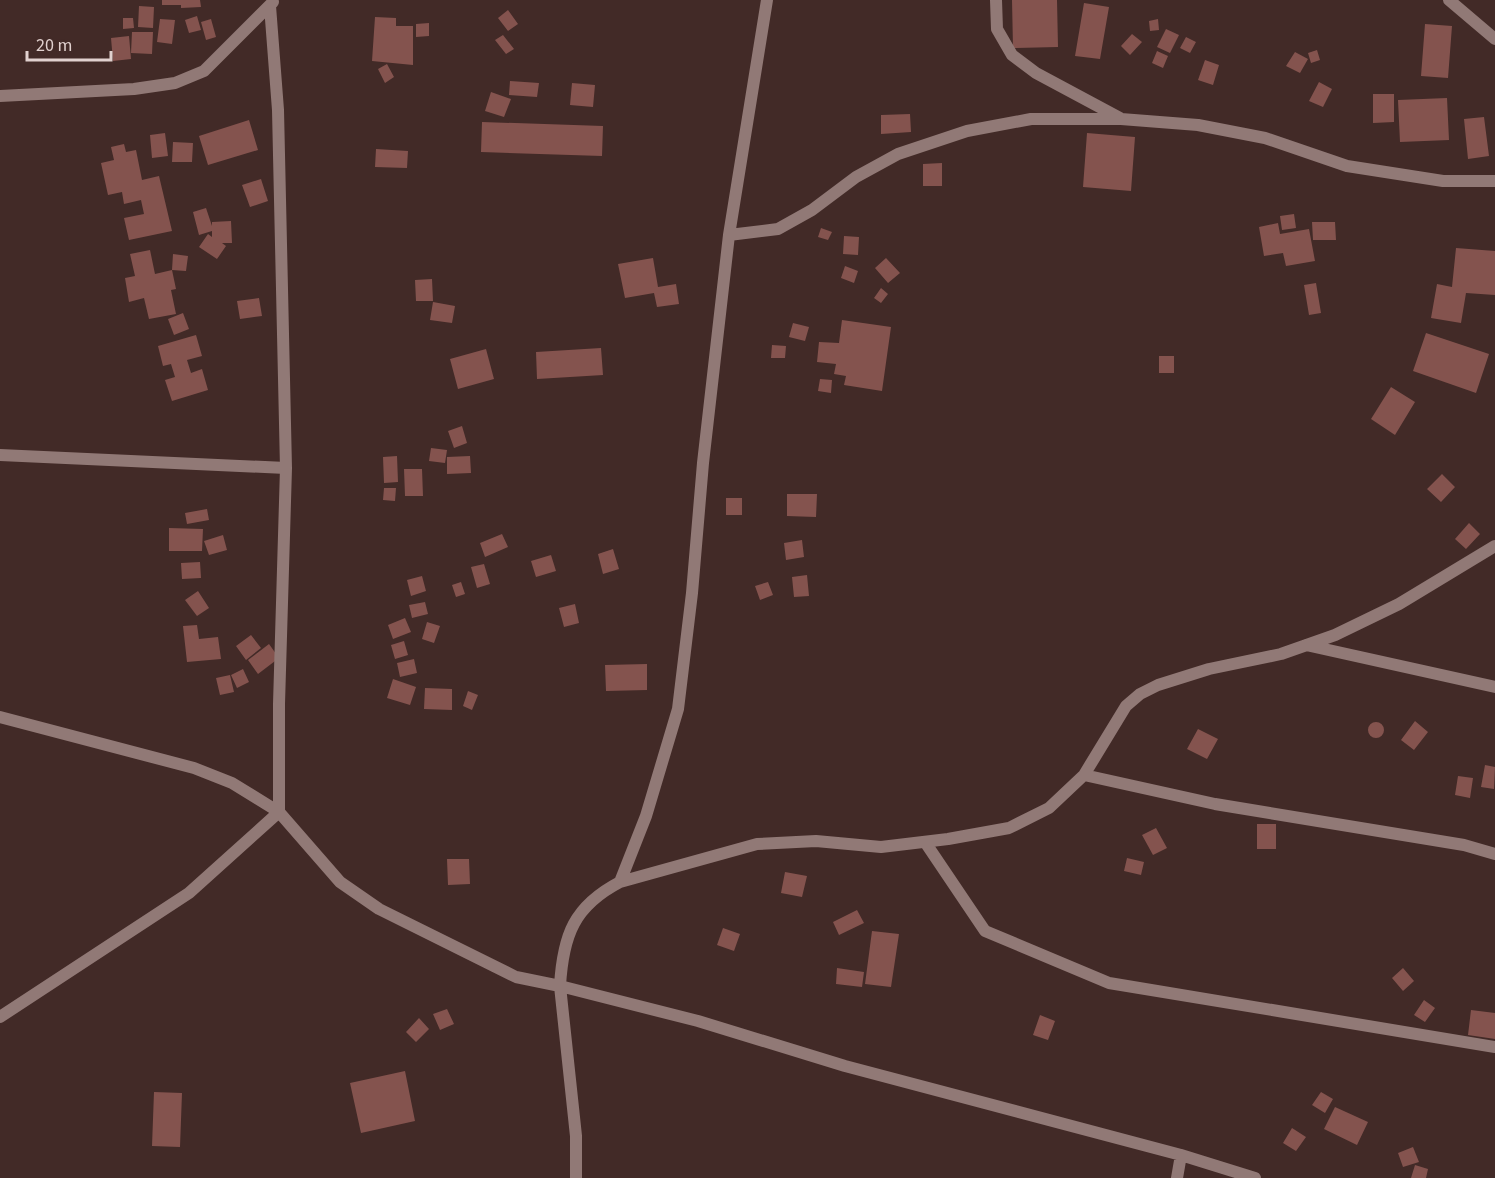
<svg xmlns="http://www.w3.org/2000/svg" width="1495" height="1178" font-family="'Source Sans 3',sans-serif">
<rect width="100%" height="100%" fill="#422a27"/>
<!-- building -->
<path fill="#84534e" d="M162,0h38l1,7 -20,1v-3h-19z
M1012,0h45l1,47 -45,1z
M1084,3l25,4 -9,52 -25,-3z
M139,6l15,1 -1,21 -15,-1z
M508,10l10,14 -10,7 -10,-13z
M197,16l4,14 -12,3 -4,-13z
M375,17l21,1v8h17v39l-41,-4z
M123,18h10l1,10 -11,1z
M160,19l15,1 -3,24 -15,-2z
M211,19l5,18 -10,3 -5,-18z
M1158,19l1,11 -9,1 -1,-10z
M429,23v13l-13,1v-13z
M1425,24l27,2 -4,52 -27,-2z
M1166,29l13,6 -9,18 -13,-6z
M132,32h21l-1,22 -21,-1z
M1132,34l10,8 -12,13 -9,-9z
M503,35l11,14 -8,5 -11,-14z
M129,36l2,23 -18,2 -2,-23z
M1186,37l10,5 -6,11 -10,-5z
M1317,50l3,10 -9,3 -3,-10z
M1157,51l11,5 -5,12 -11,-5z
M1295,52l13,7 -8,14 -14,-7z
M1205,60l14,5 -6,20 -15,-5z
M387,64l7,13 -9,6 -7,-14z
M510,81l29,2 -2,14 -28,-2z
M1319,82l13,7 -9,18 -14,-6z
M572,83l23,2 -2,22 -23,-2z
M491,92l20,7 -7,18 -19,-6z
M1373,94h21v28l-21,1z
M1447,98l2,42 -49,2 -2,-42z
M910,114l1,18 -30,2v-19z
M1484,117l5,39 -21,3 -4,-40z
M249,120l9,30 -50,15 -9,-29z
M482,122l121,4 -1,30 -121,-4z
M165,133l3,23 -16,2 -2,-23z
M1087,133l48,4 -4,54 -48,-4z
M173,142l20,1 -1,19h-20z
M124,144l2,8 10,-2 6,30 17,-4 13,55 -43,9 -5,-22 20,-4 -3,-14 -17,4 -2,-12 -14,3 -7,-32 13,-3 -3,-13z
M376,149l32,2 -1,17 -32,-1z
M942,163v23h-19v-22z
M261,179l7,22 -18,6 -8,-22z
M206,208l6,18v-4l19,-1 1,22h-10l4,3 -9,13 -18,-12 9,-13 4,3v-6l-13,4 -6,-23z
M1294,214l2,14 -14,2 -2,-14z
M1312,222h23l1,18h-23z
M1278,223l2,11 29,-5 6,32 -29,5 -3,-13 -19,3 -5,-29z
M821,228l11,4 -4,8 -10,-3z
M844,236l15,1 -1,18 -15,-1z
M1456,248l39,3v44l-29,-2 -5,30 -30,-5 6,-34 15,3z
M150,250l5,24 17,-4 4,19 -5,1 5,24 -27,5 -5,-21 -15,4 -4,-24 10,-2 -5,-22z
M173,254l15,2 -2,15 -14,-1z
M653,258l5,29 18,-3 3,20 -22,3 -3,-14 -29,5 -7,-34z
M886,258l14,15 -12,10 -13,-15z
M845,266l13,5 -4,12 -13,-5z
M432,279l1,22h-17l-1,-21z
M1316,283l5,30 -12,2 -5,-30z
M881,288l7,6 -7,9 -7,-5z
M259,298l3,18 -22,3 -3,-18z
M433,302l22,4 -3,17 -22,-3z
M183,313l6,16 -15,6 -6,-16z
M842,320l49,7 -9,64 -38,-6 2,-9 -12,-2 2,-10 -19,-2 2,-20 20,1z
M793,323l16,4 -4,14 -16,-4z
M1426,333l63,21 -13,39 -63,-22z
M196,335l6,21 -15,4 4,13 11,-4 6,21 -36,11 -7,-21 10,-3 -4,-13 -8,2 -5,-20z
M772,345l14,1 -1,12h-14z
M601,348l2,27 -66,4 -1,-27z
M486,349l8,30 -36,10 -8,-30z
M1159,356h15v17h-15z
M820,379l12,1 -1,13 -13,-2z
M1391,387l24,15 -20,33 -24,-16z
M462,426l5,17 -13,5 -6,-17z
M431,448l16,2 -2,13 -16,-2z
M397,456l1,26 -14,1 -1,-26z
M470,456l1,17 -24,1v-17z
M404,469h18l1,27h-18z
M1442,474l13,13 -14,15 -14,-13z
M384,488h12l-1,13 -12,-1z
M787,494h30l-1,23 -29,-1z
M726,498h16v17h-16z
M207,509l2,11 -22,4 -2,-11z
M1469,523l11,11 -14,15 -11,-10z
M169,528l34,1 -1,22h-33z
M502,534l6,13 -23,10 -5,-14z
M223,535l4,15 -18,5 -5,-14z
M802,540l2,17 -18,3 -2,-17z
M613,549l6,20 -16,5 -5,-20z
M551,555l5,16 -20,6 -5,-16z
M200,562l1,16 -19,1 -1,-16z
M484,564l6,20 -13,4 -6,-21z
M807,575l2,21 -15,1 -2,-20z
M422,576l4,15 -15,5 -4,-16z
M461,582l4,12 -9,3 -4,-12z
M768,582l5,13 -13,5 -5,-14z
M198,591l11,17 -12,8 -12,-16z
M425,602l3,12 -16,4 -3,-13z
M575,604l4,19 -15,4 -5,-19z
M405,618l6,14 -18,7 -5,-14z
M427,622l13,4 -6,17 -12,-4z
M197,625l2,14 19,-2 3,22 -34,3 -4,-36z
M251,635l10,13 -15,12 -10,-14z
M404,641l4,14 -13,4 -4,-14z
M269,644l10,14 -21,16 -10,-14z
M414,659l3,14 -17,4 -3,-14z
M647,664v26l-41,1 -1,-26z
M243,669l6,13 -12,6 -6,-13z
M230,675l4,17 -14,3 -4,-17z
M393,679l23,8 -6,18 -23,-7z
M425,688l27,1v21l-28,-1z
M468,691l10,4 -6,15 -9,-4z
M1415,721l13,11 -14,18 -13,-10z
M1368 730a8 8 0 1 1 16 0a8 8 0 1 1-16 0Z
M1198,729l20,10 -11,20 -20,-10z
M1485,765l10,2 -1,22 -13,-2z
M1458,776l15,2 -3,20 -15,-3z
M1257,824h19v25h-19z
M1156,828l11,20 -14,7 -11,-20z
M1127,858l17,4 -3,13 -17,-4z
M447,859h22l1,25 -22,1z
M785,872l22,4 -5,21 -21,-4z
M857,910l7,13 -25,12 -6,-13z
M723,928l17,6 -6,17 -17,-6z
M872,931l27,3 -8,53 -26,-3z
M837,968l27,4 -2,15 -26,-3z
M1403,968l11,13 -11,10 -11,-13z
M1424,1000l11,8 -10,14 -11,-7z
M447,1009l7,15 -14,6 -7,-16z
M1471,1010l24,3v26l-27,-4z
M1040,1015l15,6 -7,19 -15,-5z
M419,1018l10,11 -13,13 -10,-10z
M405,1071l10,50 -54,12 -11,-50z
M154,1092l28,1 -2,54 -28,-1z
M1321,1092l12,7 -8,14 -13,-8z
M1335,1107l33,15 -11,23 -33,-16z
M1292,1128l14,9 -10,14 -13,-8z
M1413,1147l6,15 -16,5 -5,-14z
M1415,1165l13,4 -2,9h-15z"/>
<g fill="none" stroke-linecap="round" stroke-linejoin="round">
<!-- minor -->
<path stroke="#917976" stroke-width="12" d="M996,0l1,29 15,26 24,18 84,45
M1449,0l46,39
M0,96l134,-7 41,-6 29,-12 69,-69
M729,235l49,-6 34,-19 44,-33 42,-23 69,-23 64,-12h90l77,6 67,13 82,28 96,15h52
M0,455l286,13
M1306,645l189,42
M0,717l194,51 38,15 47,29 61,70 39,27 137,68 44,9 138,35 147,45 336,89 74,23
M1084,775l131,29 249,41 31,9
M925,842l60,89 124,52 386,64
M620,882l26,-66 32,-107 14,-116 11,-130 26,-228 38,-235
M0,1017l189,-124 90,-81v-108l7,-236 -8,-358 -8,-104
M576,1178v-42l-16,-150c3,-51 14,-80 60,-104l137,-38 59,-3 65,6 67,-8 61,-11 40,-20 35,-33 42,-69 14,-12 18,-9 51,-16 72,-15 54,-19 64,-31 96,-58
M1177,1178l4,-23"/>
</g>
<!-- scale -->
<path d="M27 51v9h84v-9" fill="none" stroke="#e1d1cf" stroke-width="3"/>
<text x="36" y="51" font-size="18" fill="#e1d1cf" stroke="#422a27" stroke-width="4.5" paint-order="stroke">20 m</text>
</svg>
